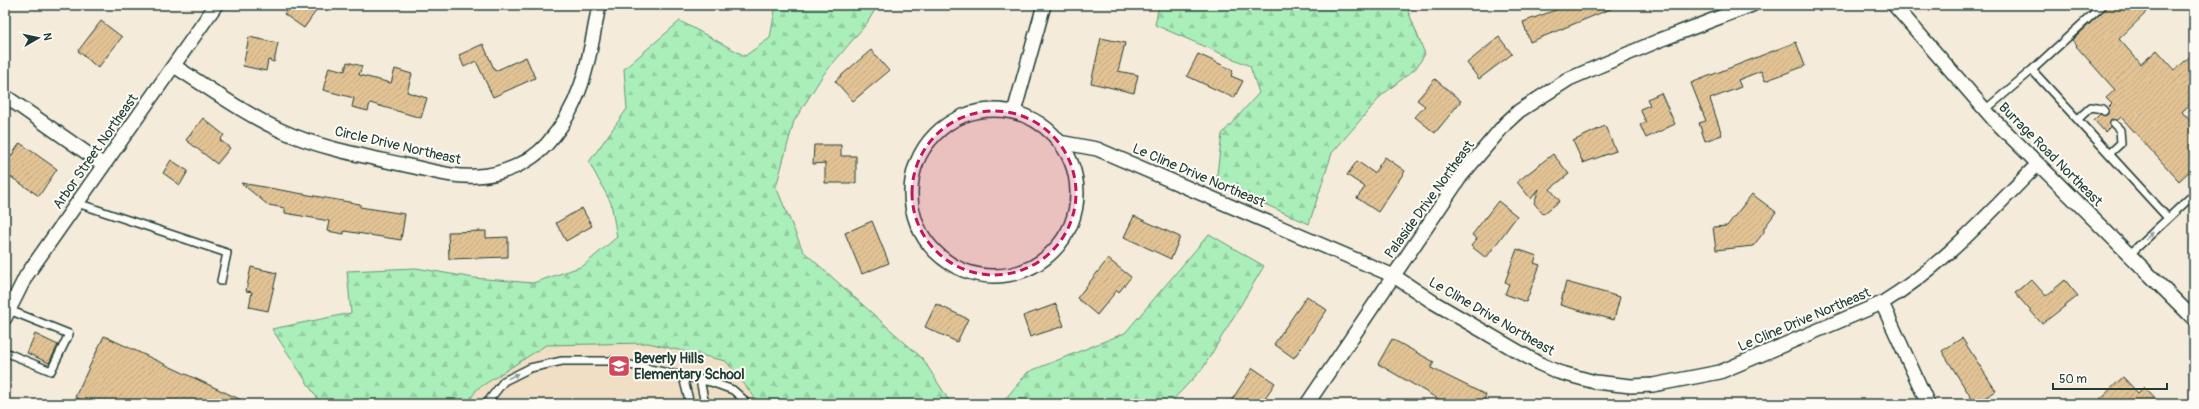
<svg xmlns="http://www.w3.org/2000/svg" width="2199" height="409" font-family="Pangolin,sans-serif">
<defs>
<pattern id="forest-firs" width="22" height="20" patternUnits="userSpaceOnUse"><rect width="22" height="20" fill="#aaefba"/><path d="M5 1l3.5 6h-7zM16 11l3.5 6h-7z" fill="#92cea0"/></pattern>
<pattern id="building-hatch" width="6" height="6" patternUnits="userSpaceOnUse"><rect width="6" height="6" fill="#e3c395"/><path d="M-1 1l2-2M0 6l6-6M5 7l2-2" fill="none" stroke="#c2a881"/></pattern>
</defs>
<rect width="100%" height="100%" fill="#f5ebda"/>
<filter id="ink" filterUnits="userSpaceOnUse"><feTurbulence type="fractalNoise" baseFrequency=".025" numOctaves="2"/><feDisplacementMap in="SourceGraphic" scale="8" xChannelSelector="R" yChannelSelector="G"/><feConvolveMatrix kernelMatrix="1 2 1 2 8 2 1 2 1" color-interpolation-filters="sRGB"/></filter>
<g filter="url(#ink)">
<!-- built -->
<path fill="#f0dfc5" d="M702,329l78,75h-347l86,-69z"/>
<!-- forest -->
<path fill="url(#forest-firs)" stroke="#649677" d="M776,5h102l-11,18 -44,52 -29,46 -18,66 27,64 120,108 28,45h-191l-34,-43 -78,-18 -102,2 -69,44 -10,15h-146l-49,-75 79,-16 -4,-42 69,-3 58,10 59,5 50,-17 34,-29 -6,-34 -22,-41 38,-53 -3,-40 56,-48 65,35 25,-18z
M1159,5h259l-10,6 17,43 -9,14 -34,27 -50,58 -23,71 -93,-42 6,-48 37,-41 -9,-27 -95,-41z
M1209,234l55,32 -61,102 -34,36h-168l27,-32 97,-39z"/>
<!-- building -->
<path fill="url(#building-hatch)" stroke="#1f3d34" d="M290,5h16l10,6 -12,17 -20,-14z
M1569,5h51l-90,37 -7,-20z
M2109,5h45l-35,34 22,25 16,-14 18,20 19,-17v47l-12,12 12,13v42l-15,14 -58,-64 -3,3h-7l-1,7 -5,5 -11,-12 6,-6 5,2 3,-2v-6l4,-4 -6,-6 9,-8 -39,-44 1,-1 -4,-5z
M101,21l21,16 -24,31 -20,-17z
M249,37l29,6 -4,19 -6,-2 -2,11 -23,-5z
M1499,37l13,17 -33,25 -12,-16z
M1101,38l24,5 -7,28 20,4 -4,18 -43,-10z
M1796,42l9,24 -40,15 -4,-10 -23,9 3,7 -31,12 12,36 -17,6 -6,-18 7,-2 -15,-38z
M483,44l12,27 31,-14 9,21 -42,19 -17,-36 -12,6 -5,-12z
M871,50l18,21 -36,30 -18,-20z
M1198,54l35,16 -2,6 12,5 -9,17 -47,-22z
M347,62l15,4 -3,9 32,8 4,-14 17,5 -5,18 20,6 -6,20 -51,-15 -2,8 -16,-4 2,-9 -31,-8 6,-23 16,4z
M1435,79l26,22 -26,32 -20,-16 10,-11 -8,-6z
M1661,93l14,31 -29,14 -6,-13 6,-3 -6,-13 10,-4 -3,-6z
M203,118l21,17 -4,5 10,8 -13,16 -31,-24z
M1605,126l11,25 -33,12 -10,-22z
M20,143l37,26 -18,27 -34,-23v-8z
M814,145h27v11h15v27h-31v-20l-12,1z
M1553,154l16,20 -19,15 10,12 -17,13 -9,-11 5,-14 -8,10 -14,-17z
M1385,157l20,14 -27,41 -21,-14 8,-11 -18,-12 10,-14 17,12z
M171,160l17,11 -8,14 -17,-12z
M241,183l119,21v3l45,7 -4,26 -57,-9v3l-17,-3 2,-10 -44,-8v-5l-17,-3z
M1752,194l24,18 -12,16v4l-11,14 -37,4 -3,-23 14,-1z
M1498,201l19,15 -31,42 -15,-12 6,-7 -5,-4z
M582,208l10,18 -26,15 -10,-18z
M1134,216l46,21 -9,22 -47,-22z
M872,221l17,42 -27,11 -17,-41z
M486,231v7l22,-1v20l-59,2 -1,-27z
M1517,249l20,7 -3,7 6,2 -14,37 -21,-8 4,-10 -4,-2z
M1108,259l23,18 -12,15 -2,-2 -20,25 -20,-17z
M251,267l26,6 -9,38 -19,-4 3,-15 -6,-1z
M2031,279l15,17 19,-16 13,16 -36,28 -27,-31z
M1566,282l54,15 -6,23 -54,-15z
M1307,296l20,14 -33,48 -20,-14z
M936,304l32,15 -11,23 -32,-15z
M1056,304l8,22 -34,11 -7,-21z
M35,334l23,11 -9,18 -22,-10z
M104,336l146,68h-159l-16,-7z
M1962,338l34,53 -21,13 -33,-53z
M1392,339l42,23 -3,6 55,27 -4,9h-35l-69,-40z
M1253,368l22,15 -14,21h-32z
M2123,377l15,16 6,-6 16,17h-65z"/>
<g fill="none" stroke-linecap="round" stroke-linejoin="round">
<!-- service casing -->
<g stroke="#1f3d34" stroke-width="10">
<path id="service" d="M2032,70l136,148
M1985,110l47,-40 71,-65
M2078,119l13,-12 11,2 2,2
M2109,154l12,-11 -1,-13 -6,-6
M77,203l150,50 -6,28
M2129,255l65,-61
M5,352l46,19 18,-37 -60,-24
M683,377l7,27
M700,380l5,24
M486,404l18,-23 26,-13 32,-7h49l100,21 22,8 10,9 3,5"/>
</g>
<!-- minor casing -->
<g stroke="#1f3d34" stroke-width="16">
<path id="minor" d="M1894,5l100,115 200,199
M174,66c35,22 69,47 106,64 39,18 84,26 125,35 24,5 48,13 72,11 25,-1 53,-13 70,-32 37,-41 42,-86 52,-139
M5,96l99,69
M911 193a83 83 0 1 1 166 0a83 83 0 1 1-166 0Z
M1014,112l30,-107
M1059,142l38,7 297,127 39,26 105,61 20,9 37,10 36,4 22,-1 67,-13 162,-69c60,-36 107,-90 156,-139
M1882,303l46,101
M5,318l21,-42 190,-271
M1307,404l154,-228 45,-53 13,-12 50,-32 91,-39 92,-35"/>
</g>
<!-- service -->
<use href="#service" stroke="#fdfcf7" stroke-width="7"/>
<!-- minor -->
<use href="#minor" stroke="#fdfcf7" stroke-width="13"/>
</g>
<!-- one-way arrows -->
<defs><path id="oneway-solid" d="M-6-.8H1V-3.2L6.5 0L1 3.2V.8H-6Z"/></defs>
<g fill="#8e9c96">
<use href="#oneway-solid" transform="translate(2149 236) rotate(-43)"/>
<use href="#oneway-solid" transform="translate(513 376) rotate(-27)"/>
</g>
</g>
<!-- marked area -->
<path fill="#c2185b" fill-opacity="0.2" stroke="#c2185b" stroke-width="3" stroke-dasharray="8 5" stroke-linejoin="round" d="M912 193a82 82 0 1 1 164 0a82 82 0 1 1-164 0Z"/>
<!-- icons -->
<defs>
<g id="school-square" transform="scale(1.15)"><rect x="-9" y="-9" width="18" height="18" rx="4" fill="#d1495b" stroke="#fdfcf7"/><path d="M0-5L7-2L0 1L-7-2ZM-4 1L0 2.5L4 1V4Q0 6-4 4Z" fill="#fff"/></g>
</defs>
<g fill-rule="evenodd">
<use href="#school-square" x="619" y="366"/>
</g>
<g text-anchor="middle" stroke-width="4" stroke-linejoin="round" paint-order="stroke">
<!-- street labels -->
<g font-size="14" fill="#1f3d34" stroke="#fdfcf7">
<text transform="translate(398 145) rotate(13)" y="5">Circle Drive Northeast</text>
<text transform="translate(95 151) rotate(-55)" y="5">Arbor Street Northeast</text>
<text transform="translate(2051 154) rotate(45)" y="5">Burrage Road Northeast</text>
<text transform="translate(1199 175) rotate(23)" y="5">Le Cline Drive Northeast</text>
<text transform="translate(1429 199) rotate(-54)" y="5">Palaside Drive Northeast</text>
<text transform="translate(1492 316) rotate(30)" y="5">Le Cline Drive Northeast</text>
<text transform="translate(1804 319) rotate(-23)" y="5">Le Cline Drive Northeast</text>
</g>
<!-- poi labels -->
<g font-size="14" font-weight="bold" fill="#1f3d34" stroke="#fdfcf7" text-anchor="start">
<text x="634" y="363">Beverly Hills<tspan x="634" dy="16">Elementary School</tspan></text>
</g>
</g>
<!-- margin -->
<rect width="2199" height="409" fill="none" stroke="#fdfcf7" stroke-width="20"/>
<rect x="10" y="10" width="2179" height="389" fill="none" stroke="#1f3d34" stroke-width="1.5" filter="url(#ink)"/>
<!-- north arrow -->
<g transform="translate(38 38) rotate(81)" stroke="#fdfcf7" stroke-width="3" paint-order="stroke">
<path d="M0-3L7 15L0 10L-7 15Z" fill="#1f3d34"/>
<text y="-6" font-size="11" font-weight="bold" text-anchor="middle" fill="#1f3d34">N</text>
</g>
<!-- scale -->
<path d="M2053 383v6h114v-6" fill="none" stroke="#1f3d34" stroke-width="2"/>
<text x="2059" y="383" font-size="12" fill="#1f3d34" stroke="#fdfcf7" stroke-width="3" paint-order="stroke">50 m</text>
</svg>
